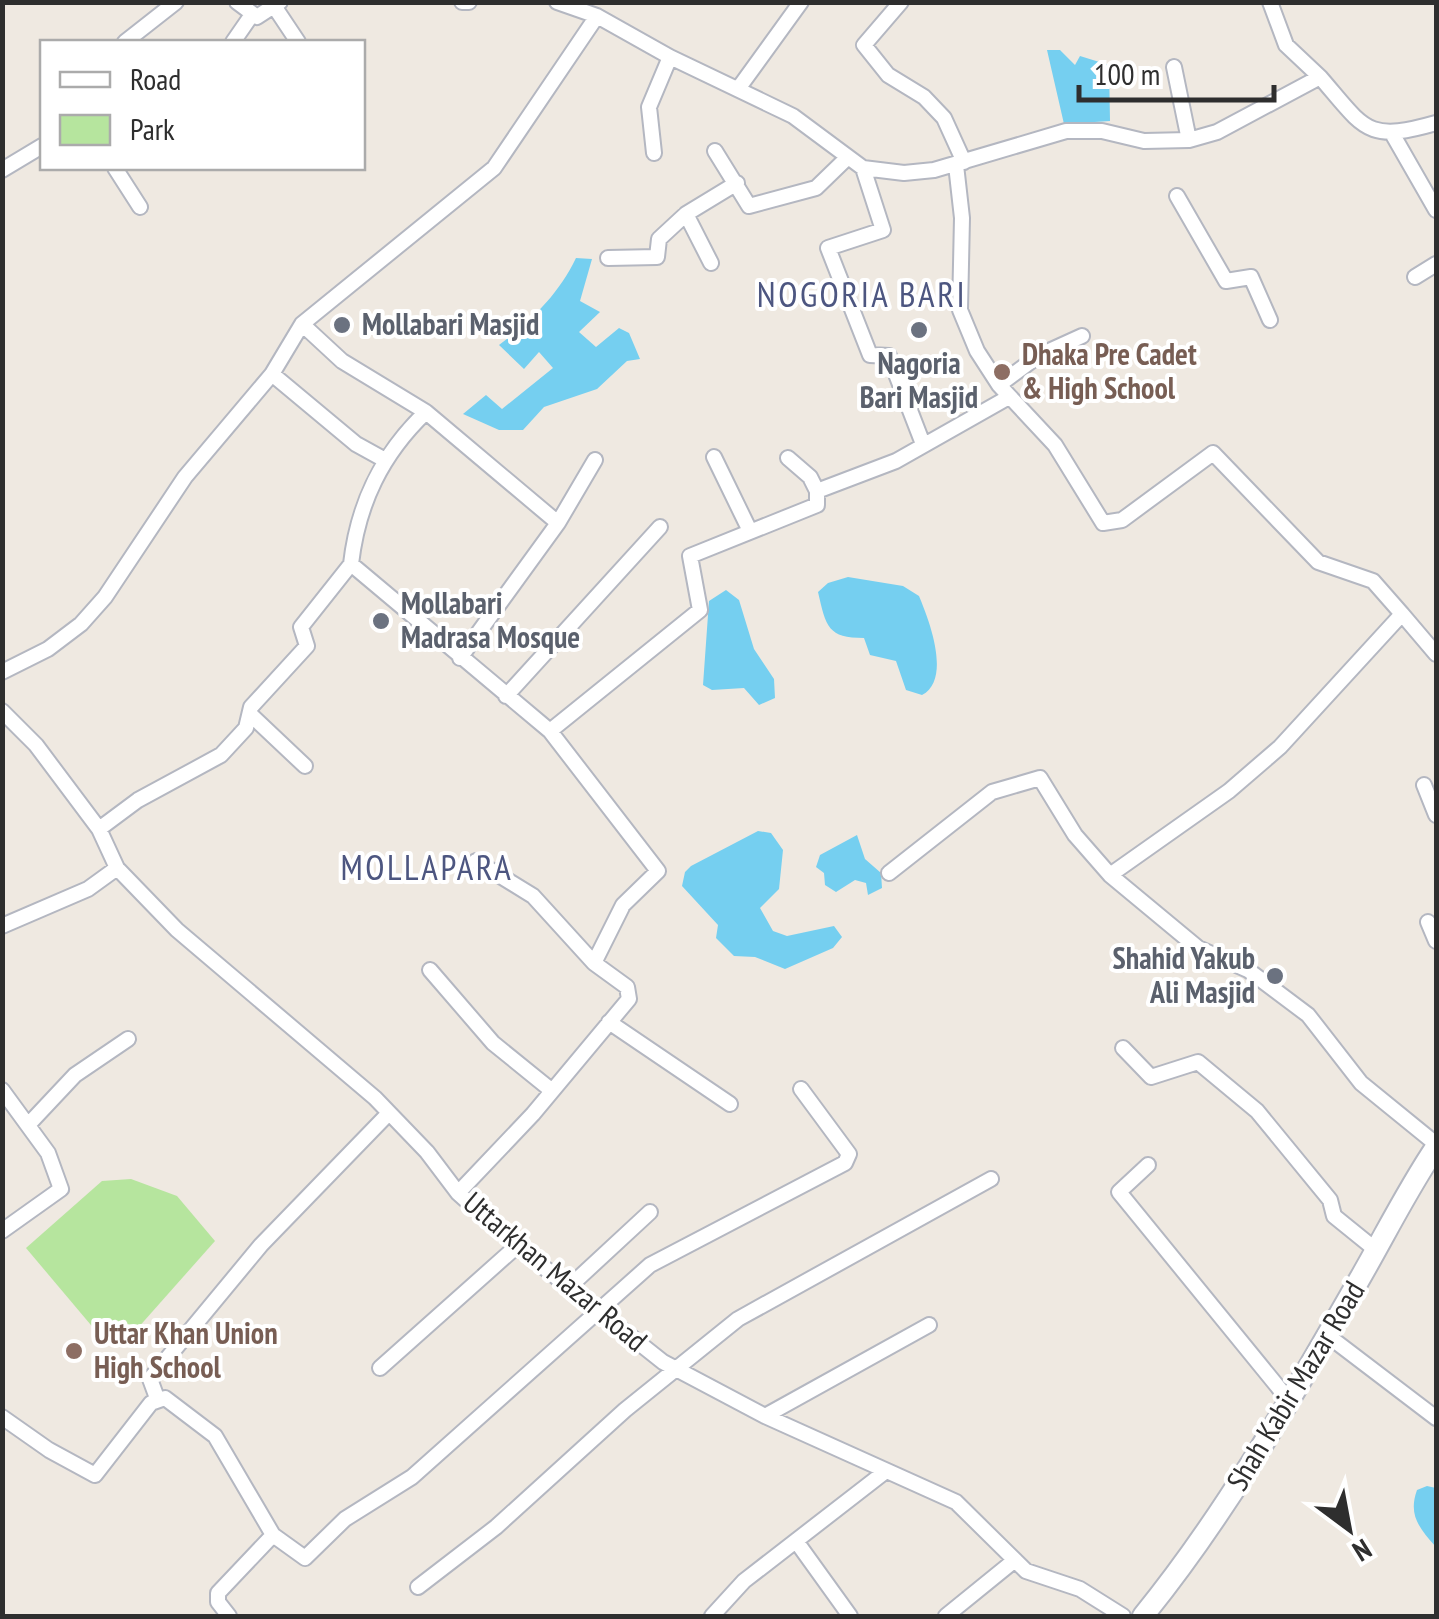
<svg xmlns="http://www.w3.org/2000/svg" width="1439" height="1619" font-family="'PT Sans Narrow',sans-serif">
<rect width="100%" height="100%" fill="#efe9e1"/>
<!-- green -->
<path fill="#b6e59e" d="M131,1179l46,17 38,45 -94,106 -20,-10 -75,-89 76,-67z"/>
<!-- water -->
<path fill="#75cff0" d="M1047,50h13l15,15 5,-9 29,9 1,56 -46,3z
M576,258l16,1 -12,42 20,11 -21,20 17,15 23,-19 10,5 11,26 -13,2 -30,28 -53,18 -21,23h-24l-36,-16 23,-19 16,14 51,-41 -14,-16 -15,17 -25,-24c33,-25 59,-50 77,-87z
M848,577l55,9 16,10c10,24 33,83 3,99l-16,-5 -10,-29 -26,-6 -6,-17c-36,0 -38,-11 -46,-46l10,-9z
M726,590l13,10 15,49 20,30 1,19 -16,7 -15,-17 -32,2 -9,-5 6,-84z
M758,831l13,2 12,17 -4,39 -19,19 13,23 14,5 47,-10 8,11 -9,11 -48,21 -30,-12 -21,-1 -18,-18 2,-13 -36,-39 3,-14 6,-6z
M857,835l8,24 16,14 1,15 -14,7 -2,-12 -11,-3 -19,12 -11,-7 -1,-12 -8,-6 4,-12z
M1427,1486l9,2v59c-17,-19 -28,-32 -19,-57z"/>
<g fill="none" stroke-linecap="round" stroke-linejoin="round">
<!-- street casing -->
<g stroke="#b4b7c1" stroke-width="18">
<path id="street" d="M237,2l20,15 23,-15
M462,2h7
M557,2l40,14 73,41 123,59 70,52 41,5 30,-3 132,-39h36l42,10 45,-1 28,-8 103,-55c45,52 46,66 116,46
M901,2l-37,43 24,30 36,22 20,21 20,44
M1270,2l16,43 34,32
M274,6l24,36
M125,42l51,-40
M233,42l18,-26
M1174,67l15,73
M738,89l63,-87
M1393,135l43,75
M715,151l34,55 67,-18 32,-31
M654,153l-5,-46 21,-50
M956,165l6,53 -2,92 17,41 22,34 56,60 48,78 19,-3 91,-67 105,109 55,19 29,33 -122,133 -51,44 -119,84
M115,168l25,39
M863,168l20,62 -55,18 42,107 19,1 34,88
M2,170l40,-24
M1177,196l49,85 25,-4 19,43
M686,214l25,49
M608,258l49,-1 2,-18 27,-25 51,-31
M1415,277l21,-13
M302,324l40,37 84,51c-44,42 -68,91 -75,152
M272,374l84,70 29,16
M999,385l39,-29 44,-20
M426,412l132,111 -98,135
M714,457l36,74
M788,458l22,19 7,14
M558,523l37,-63
M1402,614l34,40
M2,672l46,-23 33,-25 24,-27 80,-120 87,-103 30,-50 192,-156 103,-152
M506,696l154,-169
M2,711l34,34 63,84 18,39 60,62 198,168 52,54 31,41 59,53 146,116 102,54 191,86 70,69 54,18 43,27
M250,714l55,52
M550,731l150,-121 -10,-54 127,-51v-14l79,-30 113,-64
M1424,785l12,30
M99,829l39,-29 83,-45 25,-27 5,-21 56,-61 -6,-19 50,-63 199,167 108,140 -35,34 -29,58 33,24 2,12 -96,115 -75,79
M476,861l57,35 61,67
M889,873l103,-81 48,-14 35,57 35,40 88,73 50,22 60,45 53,68 75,61
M1428,922l8,19
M2,926l86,-37 29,-21
M430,970l63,73 58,47
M609,1022l121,82
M1123,1048l28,29 47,-15 59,49 73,89 4,16 42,34
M2,1090l46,63 13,36 -59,42
M28,1125l47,-50 53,-36
M1148,1165l-29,27 168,206
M569,1287l81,-75
M1327,1335l109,83
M380,1368l137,-122
M157,1398l-7,-19 111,-134 128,-132
M765,1416l164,-91
M2,1417l47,33 46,25 56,-72 14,-5 50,38 58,99 32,23 40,-39 67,-42 238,-212 195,-102 4,-9 -48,-65
M796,1541l54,75
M418,1587l78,-60 129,-117 113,-91 253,-140
M229,1616l-11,-14v-9l55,-58
M712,1616l32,-35 142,-110
M946,1616l69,-56"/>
</g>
<!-- secondary casing -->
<g stroke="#b4b7c1" stroke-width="24">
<path id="secondary" d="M1143,1616c84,-103 150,-221 216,-336 26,-45 48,-90 77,-133"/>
</g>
<!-- street -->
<use href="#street" stroke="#fff" stroke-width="14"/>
<!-- secondary -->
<use href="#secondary" stroke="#fff" stroke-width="20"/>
</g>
<!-- markers -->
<g fill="#6b7280" stroke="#fff" stroke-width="4">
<circle cx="342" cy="325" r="10"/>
<circle cx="919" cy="330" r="10"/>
<circle cx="381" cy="621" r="10"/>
<circle cx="1275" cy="976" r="10"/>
</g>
<g fill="#8d6e63" stroke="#fff" stroke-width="4">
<circle cx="1002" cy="372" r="10"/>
<circle cx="74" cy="1351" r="10"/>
</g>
<g text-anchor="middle" stroke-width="8" stroke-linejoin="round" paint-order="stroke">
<!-- worship labels -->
<g font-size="30" font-weight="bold" fill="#5b616d" stroke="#fff" text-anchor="start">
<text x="362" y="335">Mollabari Masjid</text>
<text x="919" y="374" text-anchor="middle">Nagoria<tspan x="919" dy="34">Bari Masjid</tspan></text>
<text x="401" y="614">Mollabari<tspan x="401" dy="34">Madrasa Mosque</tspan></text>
<text x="1255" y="969" text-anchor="end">Shahid Yakub<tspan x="1255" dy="34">Ali Masjid</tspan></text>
</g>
<!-- education labels -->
<g font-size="30" font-weight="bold" fill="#785e54" stroke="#fff" text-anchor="start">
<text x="1022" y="365">Dhaka Pre Cadet<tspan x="1022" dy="34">&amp; High School</tspan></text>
<text x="94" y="1344">Uttar Khan Union<tspan x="94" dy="34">High School</tspan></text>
</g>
<!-- street labels -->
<g font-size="30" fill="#2e2e2e" stroke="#fff">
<text transform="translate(555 1272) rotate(40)" y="10">Uttarkhan Mazar Road</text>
<text transform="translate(1296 1386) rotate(-59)" y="10">Shah Kabir Mazar Road</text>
</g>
<!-- quarter labels -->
<g font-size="35" letter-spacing="2.5" fill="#4d5680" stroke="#fff">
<text x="862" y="307">NOGORIA BARI</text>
<text x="427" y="880">MOLLAPARA</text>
</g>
</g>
<!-- border -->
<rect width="1439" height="1619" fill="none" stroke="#2e2e2e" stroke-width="10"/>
<!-- legend -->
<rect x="40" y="40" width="325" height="130" fill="#ffffff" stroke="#ababab" stroke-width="2.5"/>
<rect x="60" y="72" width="50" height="15" fill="#ffffff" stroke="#ababab" stroke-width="2.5"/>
<text x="130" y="90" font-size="30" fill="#2e2e2e">Road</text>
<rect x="60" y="115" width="50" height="30" fill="#b6e59e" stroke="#ababab" stroke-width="2.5"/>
<text x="130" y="140" font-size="30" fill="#2e2e2e">Park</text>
<!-- north arrow -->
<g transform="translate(1349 1529) rotate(148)" stroke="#ffffff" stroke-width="8" paint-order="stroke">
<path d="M0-8L18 38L0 25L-18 38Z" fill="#2e2e2e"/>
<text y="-15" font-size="28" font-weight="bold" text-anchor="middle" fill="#2e2e2e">N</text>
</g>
<!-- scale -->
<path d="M1079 85v15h195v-15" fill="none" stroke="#2e2e2e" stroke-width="5"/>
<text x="1094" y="85" font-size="30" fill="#2e2e2e" stroke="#ffffff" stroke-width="8" paint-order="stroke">100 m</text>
</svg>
